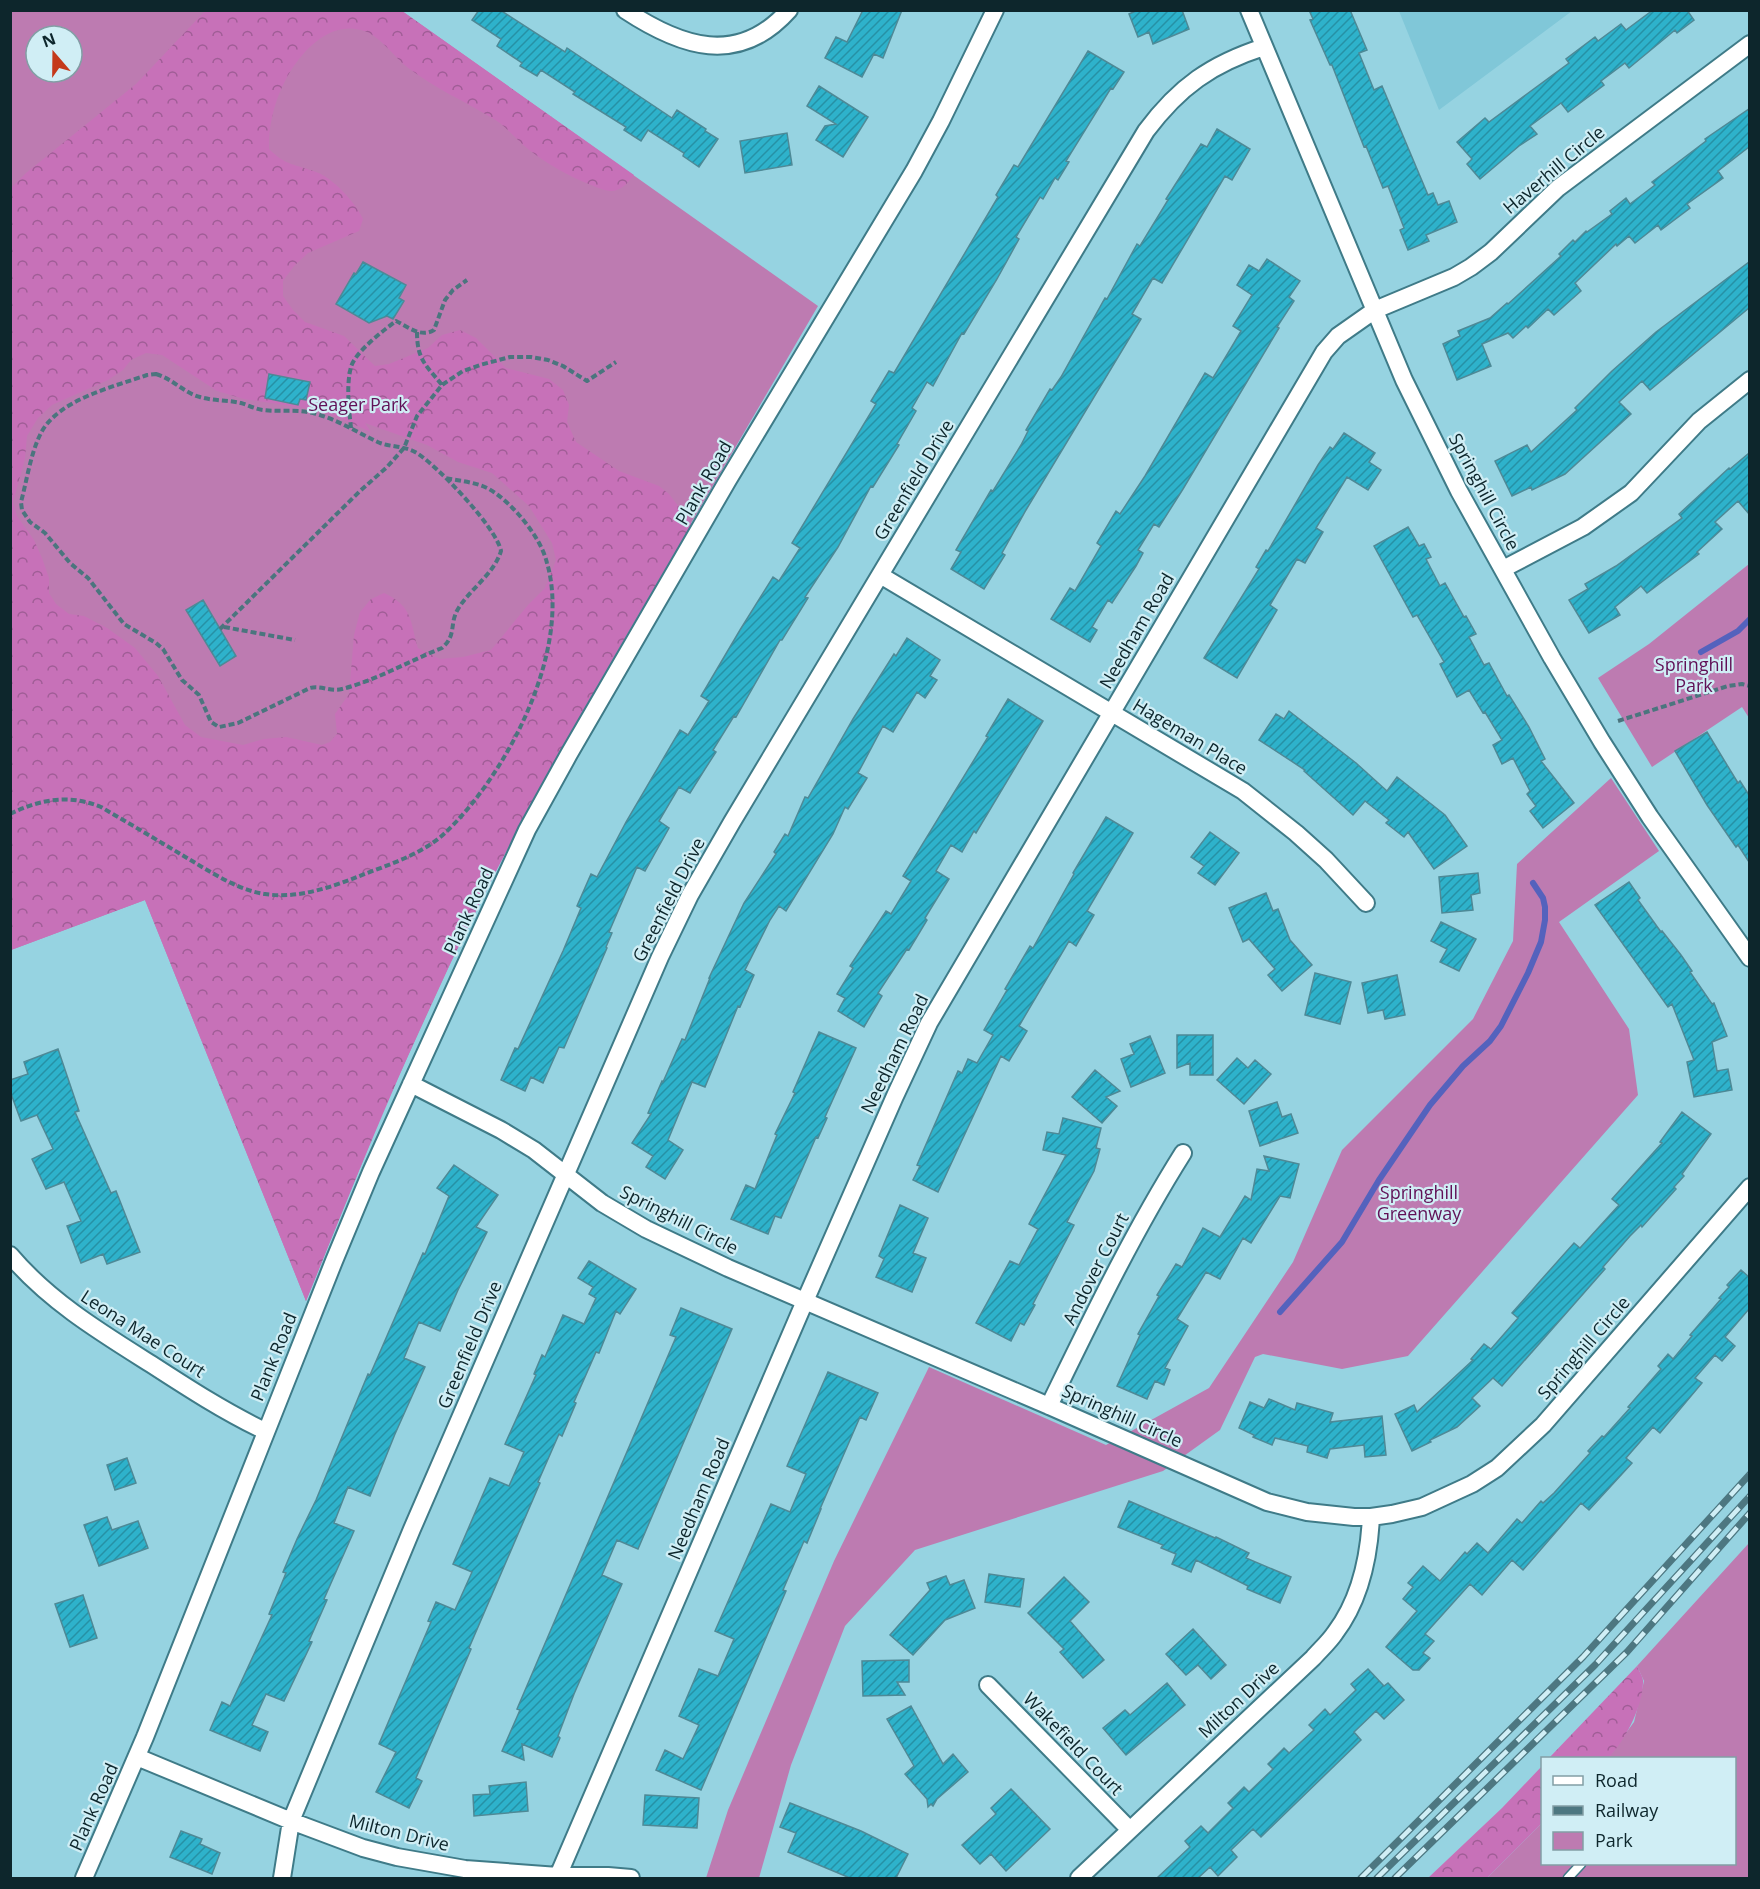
<svg xmlns="http://www.w3.org/2000/svg" width="1760" height="1889" font-family="'Open Sans',sans-serif">
<defs>
<pattern id="forest-crowns" width="20" height="18" patternUnits="userSpaceOnUse" patternTransform="scale(1.5)"><rect width="20" height="18" fill="#c771b8"/><path d="M2 6a3 3 0 1 1 6 0M12 15a3 3 0 1 1 6 0" fill="none" stroke="#a05d96"/></pattern>
<pattern id="building-hatch" width="6" height="6" patternUnits="userSpaceOnUse" patternTransform="scale(1.5)"><rect width="6" height="6" fill="#2eb2cb"/><path d="M-1 1l2-2M0 6l6-6M5 7l2-2" fill="none" stroke="#2691a5"/></pattern>
</defs>
<rect width="100%" height="100%" fill="#96d3e1"/>
<!-- built -->
<path fill="#80c7d8" d="M1399,11h173l-133,99z"/>
<!-- green -->
<path fill="#bd7bb1" fill-rule="evenodd" d="M11,11h391l416,295 -228,390 -80,146 -59,120 -65,142 -80,197 -161,-401 -134,50zM36,36h36v36h-36z
M1749,564v154l-7,-11 -90,60 -54,-89 51,-34z
M1611,778l48,73 -100,71 70,107 9,66 -230,261 -66,13 -79,-15 -8,3 -35,73 -57,41 -248,79 -70,76 -54,139 -32,113h-53l22,-68 106,-249 95,-194 177,78 103,-57 84,-126 49,-112 131,-131 40,-78 4,-77z
M1749,1543v335h-262l55,-55v41h192v-106h-126l26,-36 10,-41 -7,-15z"/>
<!-- forest -->
<path fill="url(#forest-crowns)" fill-rule="evenodd" d="M205,11h197l232,164c-5,6 -9,12 -17,15 -9,3 -18,-2 -26,-5 -23,-9 -44,-21 -63,-36 -11,-9 -20,-20 -31,-28 -30,-19 -62,-32 -90,-54 -14,-11 -28,-33 -46,-37 -25,-7 -47,10 -62,29 -19,24 -31,59 -30,90 17,17 26,15 47,23 17,6 39,30 47,47l-4,12 -51,22 -14,13 -11,15v15l10,14 12,12 39,14 31,30 14,-2 39,-16 14,-13 18,-5 16,8 30,30 43,11 14,11 6,15 -2,17 9,20 43,29 40,15 10,8 23,30c-85,144 -169,287 -241,438 -53,111 -99,225 -145,339l-161,-401 -134,50v-762l15,-15 110,-89zM146,353l16,2 55,36 27,8 68,10 25,8 34,15 -6,-9 62,22 31,17 34,11 37,33 23,37 4,17 -11,28 -17,17 -37,45 -28,7 -23,2 -22,-11c-8,-26 -5,-42 -34,-55l-13,6 -11,13 -6,23 -5,59 -14,20 2,20 -7,8 -8,3 -36,-8 -22,2 -21,6 -42,-8 -16,-12 -27,-49 -23,-28 -28,-20 -23,-12 -15,-2 -13,-10 -7,-11v-15l-7,-20 -8,-18 -17,-24 -4,-14 12,-43 2,-23 11,-18 14,-13 56,-25 15,-10 8,-10z
M1637,1666c2,5 7,12 6,17 -1,25 -18,58 -35,75h-59z
M1542,1766v57l-55,55h-59l74,-70z"/>
<g fill="none" stroke-linecap="round" stroke-linejoin="round">
<!-- stream -->
<path stroke="#5462bd" stroke-width="6" d="M1701,652l37,-21 12,-12
M1280,1312l62,-70 37,-62 51,-75 33,-39 27,-25 11,-15 27,-53 13,-31 4,-22v-13l-2,-9 -10,-15"/>
</g>
<!-- building -->
<path fill="url(#building-hatch)" stroke="#4e8996" stroke-width="1.5" d="M479,10h21l65,42 2,-4 105,70 5,-8 29,19 -1,2 13,8 -19,28 -16,-11 1,-3 -36,-23 -7,11 -17,-11 2,-3 -53,-33 2,-2 -34,-22 -4,6 -17,-10 2,-3 -25,-17 4,-7 -29,-19z
M863,10h39l-19,48 -9,-4 -12,23 -37,-19 11,-21 11,5z
M1138,10h44l7,19 -36,15 -4,-12 -11,5 -9,-23z
M1309,10h41l17,40 -8,3 15,37 8,-4 46,109 5,-2 5,12 11,-4 8,21 -31,13 3,6 -21,9 -8,-20 4,-2 -16,-42 -5,2 -17,-42 -2,1 -32,-82h-2l-20,-45 3,-1z
M1653,10h34l7,10 -17,13 -2,-3 -46,38 -4,-5 -24,18 3,4 -36,27 -7,-9 -31,23 7,8 -18,12 -39,33 -13,-15 5,-5 -15,-17 28,-24 4,4 80,-59 -3,-4 29,-22 3,4 23,-17 5,6z
M1088,51l36,21 -11,17 -2,-1 -45,73 3,1 -11,18 -3,-2 -12,21 -3,-2 -24,40 3,2 -22,40 -33,55 -2,-1 -29,53 -6,-4 -15,26 4,3 -19,33 2,1 -26,42 -2,-1 -33,61 -33,50 3,1 -26,42h-2l-44,77 -2,-1 -21,34 3,2 -11,17 -15,24 -11,-6 -20,34 10,7 -24,43 -8,-4 -28,65 3,1 -6,14 1,1 -43,100 -5,-1 -16,36 -12,-6 -6,14 -24,-11 14,-32 3,1 45,-98 18,-43 -4,-2 14,-32 6,3 29,-55 54,-92 8,5 21,-34 -8,-5 39,-66 33,-53 6,4 21,-33 -8,-5 84,-139 -5,-3 18,-30 5,2 104,-176 -2,-2 18,-30 4,2z
M819,86l49,31 -25,40 -27,-17 9,-14 11,-2 -29,-18z
M1749,109v38l-31,24 5,7 -36,26 3,4 -29,22 -3,-5 -23,18 -6,-7 -12,10 -1,-2 -41,39 6,8 -27,24 -6,-6 -20,19 -2,-2 -13,12 -5,-5 -26,11 9,22 -34,14 -14,-36 17,-8 -2,-5 32,-13 17,-15 1,1 53,-48 -2,-2 14,-14 2,2 11,-11 1,1 25,-18 -2,-3 16,-13 4,6 25,-19 -3,-3 54,-41 -1,-2z
M1217,129l33,20 -18,31 -7,-4 -63,107 -9,-5 -21,36 9,5 -115,191 -24,43 3,2 -21,34 -33,-20 10,-17 -5,-2 35,-60 2,1 28,-46 7,-14 -2,-1 24,-41 2,1 9,-13 44,-79 2,1 30,-55 3,2 28,-46 -2,-1 35,-55 6,3z
M787,133l5,32 -47,8 -5,-32z
M1267,259l33,22 -11,16 5,4 -17,26 2,1 -96,161 -24,38 -5,-3 -16,26 5,3 -7,13 -24,37 -4,-3 -16,27 5,3 -7,12 -39,-23 19,-31 5,3 26,-45 -4,-3 19,-32 4,3 25,-38 60,-103 8,5 21,-35 7,-12 -8,-5 19,-31 -15,-10 12,-20 10,6z
M363,262l43,23 -7,13 5,3 -11,18 -6,-3 -18,7 -33,-19 18,-31 2,1z
M1749,262v46l-99,82 -8,-9 -23,21 12,12 -66,60 -33,16 -1,-3 -19,9 -17,-35 32,-16 4,7 46,-42 -2,-2 37,-37 44,-39z
M269,374l41,8 -4,18 -6,-1 -2,6 -33,-7z
M1344,433l31,20 -6,9 12,8 -13,20 -21,-13 -31,51 7,4 -18,31 -8,-4 -27,46 7,5 -40,68 -33,-20 55,-89 -3,-2 10,-17 2,1 50,-86 12,-18 3,2z
M1749,453v61l-11,-13 -23,21 7,7 -25,23 2,2 -52,39 -6,-7 -26,21 5,8 -31,18 -20,-33 19,-11 -3,-5 31,-18 66,-48 -3,-4 50,-46 1,1z
M1408,527l11,19 5,-2 7,13 -5,2 14,27 5,-3 19,34 2,-1 10,18 -7,3 15,28 5,-2 18,33 2,-1 20,32 16,32 -4,2 33,42 -31,25 -13,-17 6,-5 -9,-12 3,-3 -17,-33 -11,6 -9,-19 9,-5 -17,-28 -2,1 -14,-23 -12,7 -17,-33 4,-2 -27,-47 -4,2 -39,-71z
M203,600l33,56 -16,10 -34,-56z
M907,638l33,22 -10,16 7,4 -12,18 -8,-6 -24,40 -10,-6 -25,47 9,5 -19,31 -3,-2 -12,27 -47,77 -7,-5 -9,14 -25,50 9,5 -14,32 -2,-1 -33,81 -13,-5 -24,58 15,10 -18,29 -19,-12 7,-11 -21,-13 19,-29 -3,-1 14,-32 1,1 19,-43 3,1 25,-62h-1l35,-75 32,-49 -2,-2 11,-18 3,2 17,-39 3,1 45,-79 41,-65 2,2z
M1008,699l35,22 -67,112 -2,-2 -12,21 -11,-7 -15,26 13,8 -24,39 2,2 -18,30 -2,-1 -29,44 4,3 -18,31 -26,-16 7,-13 -8,-4 16,-26 -3,-2 36,-55 5,3 20,-33 -8,-5 85,-139 -2,-1z
M1289,711l67,52 31,28 10,-14 48,38 22,31 -33,23 -26,-37 -4,5 -18,-14 3,-3 -24,-19 -12,14 -49,-44 1,-1 -46,-30 17,-26 8,5z
M1707,732l31,51 2,-2 9,14v67l-11,-17 -2,2 -29,-42 -32,-54z
M1106,817l27,16 -46,78 7,4 -18,31 -7,-5 -50,85 8,5 -18,30 -8,-5 -63,136 -25,-12 7,-14 -3,-1 41,-94 4,2 6,-14 9,4 16,-28 -9,-5 23,-40 -2,-1 25,-43 3,2 41,-74 -1,-1z
M1210,832l29,21 -24,32 -17,-12 6,-7 -13,-9z
M1478,873l2,20 -9,2 2,15 -31,3 -3,-36z
M1629,882l11,16 -2,2 23,32 1,-1 19,24 11,16 -2,1 22,32 2,-1 13,33 -15,6 5,29 11,-2 4,21 -38,7 -7,-35 7,-2 -22,-56 -4,3 -73,-102z
M1266,893l7,18 5,-2 12,31 22,25 -30,26 -14,-16 7,-6 -26,-30 -6,3 -14,-34z
M1441,922l35,17 -17,32 -19,-9 7,-13 -16,-8z
M1315,973l36,9 -11,42 -35,-9z
M1397,975l8,40 -20,4 -2,-9 -15,3 -6,-30z
M819,1032l37,16 -31,69 2,1 -9,20 -2,-1 -35,81 -6,-2 -7,18 -37,-15 15,-34 9,4 22,-54 -2,-1 20,-41 -2,-1z
M1177,1035h36v40h-23v-12l-13,5z
M1150,1036l15,37 -34,14 -10,-28 13,-5 -4,-10z
M58,1049l21,62 -4,1 36,81 5,-2 24,61 -33,12 -4,-10 -22,9 -14,-37 14,-5 -17,-39 -18,7 -14,-30 21,-10 -16,-34 -16,6 -11,-30v-11l18,-6 -4,-12z
M1237,1058l11,10 7,-8 16,14 -27,30 -27,-24z
M1095,1070l25,21 -14,6 11,9 -15,17 -30,-26z
M1277,1102l5,15 9,-3 7,19 -38,13 -11,-35z
M1682,1112l29,22 -29,40 2,2 -10,11 2,2 -34,38 -1,-2 -11,11 -27,31 2,2 -103,117 -9,-8 -21,20 8,8 -23,21 -27,13 1,2 -19,9 -17,-37 19,-9 3,7 56,-52 -2,-1 13,-15 7,5 27,-31 -6,-5 29,-33 33,-37 6,5 39,-43 -7,-6 50,-56 -2,-1z
M1063,1118l38,10 -5,20 4,1 -6,22 -27,51 7,3 -41,79 2,1 -11,20 -4,-2 -9,18 -35,-18 34,-62 9,4 19,-36 -9,-5 37,-69 -23,-5 4,-18 12,2z
M1264,1156l35,8 -9,34 -10,-2 -29,47 -8,-5 -23,41 -14,-7 -29,47 11,7 -23,42 5,2 -6,15 -9,-4 -8,18 -30,-13 23,-51 -2,-1 21,-38 -2,-1 19,-31 6,3 21,-39 17,9 25,-41 6,4 6,-31 12,2z
M454,1165l44,30 -22,32 11,5 -29,58 -18,41 -21,-9 -15,36 21,9 -30,67 -25,62 -22,-9 -14,36 20,8 -30,68 3,1 -18,41 3,1 -28,59 -18,-7 -14,31 16,7 -8,19 -50,-21 12,-28 8,4 42,-91 -3,-1 17,-41 -3,-1 14,-33 19,-39 52,-126 2,1 53,-122 2,1 24,-58 -12,-8z
M900,1205l28,13 -15,35 13,5 -14,34 -36,-15 8,-18 -5,-3z
M589,1261l47,28 -16,25 -4,-3 -17,42 -3,-1 -22,50 2,1 -14,33 -3,-2 -21,48 2,1 -71,165 2,1 -55,129 6,3 -13,27 -33,-16 20,-40 -17,-8 52,-122 -3,-1 8,-19 19,8 17,-38 -19,-8 37,-86 19,8 15,-34 -19,-8 31,-69 -2,-1 8,-19 3,2 18,-42 21,9 12,-26 -7,-4 4,-7 -15,-9z
M1741,1270l8,7v32l-24,28 10,9 -13,15 -7,-6 -20,23 7,5 -42,50 -7,-6 -27,31 6,5 -43,47 -8,-7 -58,67 -11,-10 -30,35 -12,-11 -45,50 9,7 -11,12 7,5 -11,12h-6l-27,-23 31,-36 -14,-12 10,-12 -5,-4 15,-17 17,15 25,-29 2,2 10,-11 11,10 29,-34 5,4 19,-22 2,2 11,-10 36,-40 -2,-2 14,-15 2,1 26,-29 -2,-1 33,-38 -3,-3 10,-12 5,5 19,-23 -2,-1 31,-36 -2,-1 10,-11 -2,-2z
M681,1308l51,21 -94,220 -21,-9 -15,35 20,9 -48,110 -16,42 2,2 -8,19 -30,-13 2,16 -22,-9 18,-41 -3,-1 159,-372 -6,-2z
M828,1372l50,21 -12,27 -6,-3 -40,92h1l-14,34 -3,-2 -21,49 3,1 -85,199 -45,-20 9,-20 18,9 16,-34 -20,-9 20,-47 19,7 16,-37 -19,-8 56,-127 19,8 16,-38 -19,-8z
M1269,1399l26,11 2,-7 36,10 -3,9 52,-6 4,39 -21,2 -1,-12 -34,4 -3,9 -20,-6 1,-6 -33,-8 -3,7 -19,-8 1,-2 -15,-7 11,-26 14,6z
M127,1458l9,25 -21,7 -8,-25z
M1129,1501l86,37 1,-1 33,16 -3,5 45,19 -11,26 -33,-14 1,-3 -52,-26 -5,12 -19,-8 4,-10 -15,-6 2,-3 -45,-18z
M107,1517l5,13 26,-9 10,27 -49,18 -15,-41z
M989,1574l35,5 -4,28 -35,-5z
M946,1576l4,9 14,-5 11,28 -30,12 -32,35 -23,-20 40,-45 -3,-7z
M1064,1577l25,25 -19,19 34,39 -21,18 -23,-26 4,-3 -36,-36z
M83,1595l14,43 -27,9 -15,-43z
M1193,1629l33,36 -15,14 -13,-14 -12,10 -20,-21z
M909,1660v22h-12l8,13 -42,1 -1,-35z
M1368,1669l16,17 4,-3 16,17 -20,19 -8,-8 -22,21 7,8 -100,97 -8,-8 -22,21 6,7 -19,19 -8,-9 -12,11h-41l33,-31 -5,-6 16,-15 7,7 25,-25 -5,-5 16,-16 5,5 24,-23 -5,-5 16,-16 5,5 25,-23 -5,-5 16,-16 5,6 26,-25 -5,-6z
M1167,1683l18,22 -59,50 -23,-27 22,-18 5,5z
M911,1706l32,58 10,-10 15,18 -31,27 -4,7 -2,-2 -3,3 -1,-8 -22,-25 9,-8 -27,-47z
M526,1782l2,29 -54,5 -1,-21 17,-1 -1,-8z
M1011,1789l39,40 -44,42 -15,-17 -11,10 -18,-19 34,-31 -5,-6z
M645,1795l54,3 -2,30 -54,-3z
M790,1803l71,28 47,23 -12,24h-46l-62,-26 8,-19 -16,-6z
M181,1831l21,8 -2,5 20,9 -8,21 -42,-17z"/>
<g fill="none" stroke-linecap="round" stroke-linejoin="round">
<!-- service casing -->
<g stroke="#3f7b88" stroke-width="11">
<path id="service" d="M1568,1878l13,-14"/>
</g>
<!-- minor casing -->
<g stroke="#3f7b88" stroke-width="20">
<path id="minor" d="M625,10c56,37 113,57 164,0
M1249,10l155,370 55,111 93,167 50,84 48,75 100,141
M1503,569l80,-42 48,-34 68,-72 51,-41
M880,575l363,216 53,42 30,27 40,43
M411,1084l90,46 33,20 68,53 44,26 82,39 321,138 218,96 40,10 47,5h17l21,-3 30,-7 50,-23 25,-16 46,-43 207,-238
M10,1255c39,46 90,77 141,109 37,24 74,48 114,67
M1049,1406c42,-86 83,-172 134,-253
M988,1685l142,145
M137,1757l154,64 72,27 34,9 68,12 93,7h50l23,2
M558,1876l247,-575 90,-205 34,-73 395,-671 14,-16 37,-26 79,-33 17,-10 20,-15 67,-64 192,-144
M84,1878l61,-141 189,-476 37,-89 156,-342 42,-76 159,-274 186,-309 27,-50 54,-111
M282,1878l9,-57 121,-292 248,-572 30,-62 42,-73 414,-691c33,-44 65,-67 118,-84
M1079,1878l234,-220c7,-8 16,-16 22,-25 25,-33 34,-75 36,-116"/>
</g>
<!-- path -->
<path stroke="#4b757e" stroke-width="4" stroke-dasharray="6 3" stroke-linecap="butt" d="M417,332c0,28 9,33 25,53
M156,374c17,5 28,19 44,23 13,4 28,3 41,6 7,2 14,6 22,7 17,2 33,-1 50,3 24,6 45,20 67,30 11,4 24,3 35,9 20,11 82,76 86,99 -7,23 -31,38 -43,58 -9,15 -1,26 -16,39 -33,13 -65,32 -100,41 -12,3 -21,-4 -32,-1l-72,35 -19,4 -8,-5 -12,-27 -17,-15 -19,-31 -7,-6 -32,-19 -36,-46 -18,-15 -25,-30 -15,-11 -8,-12 -1,-8c6,-22 9,-46 19,-67 16,-35 73,-48 107,-60z
M351,428c-2,-19 -5,-42 0,-61 4,-15 33,-37 45,-46 12,6 25,17 38,9l11,-30 8,-10 14,-10
M224,627l71,13
M220,629l139,-137 28,-25 17,-19 13,-32 25,-31 21,-14 17,-6 30,-8h21l17,3 15,6 24,15 29,-19
M1618,721l110,-35 14,-2 8,2
M10,814c31,-15 59,-20 91,-7 29,17 58,34 86,51 24,14 50,32 78,36 31,5 64,-6 92,-17 30,-12 65,-22 89,-45 62,-59 126,-183 101,-269 -4,-17 -16,-34 -27,-47 -9,-10 -19,-20 -31,-27 -13,-7 -29,-8 -44,-11"/>
<!-- service -->
<use href="#service" stroke="#fff" stroke-width="8"/>
<!-- minor -->
<use href="#minor" stroke="#fff" stroke-width="16"/>
<!-- rail casing -->
<g stroke="#4d7781" stroke-width="7">
<path id="rail" d="M1361,1878l222,-221 167,-183
M1377,1878l218,-213 155,-169
M1395,1878l232,-226 123,-139"/>
</g>
<!-- rail -->
<use href="#rail" stroke="#d0eef5" stroke-width="4.5" stroke-dasharray="14" stroke-linecap="butt"/>
</g>
<g text-anchor="middle" stroke-width="4.5" stroke-linejoin="round" paint-order="stroke">
<!-- street labels -->
<g font-size="18" fill="#0d262c" stroke="#d0eef5">
<text transform="translate(1554 170) rotate(-40)" y="6">Haverhill Circle</text>
<text transform="translate(914 480) rotate(-59)" y="6">Greenfield Drive</text>
<text transform="translate(704 483) rotate(-60)" y="6">Plank Road</text>
<text transform="translate(1484 492) rotate(62)" y="6">Springhill Circle</text>
<text transform="translate(1137 631) rotate(-60)" y="6">Needham Road</text>
<text transform="translate(1190 737) rotate(31)" y="6">Hageman Place</text>
<text transform="translate(669 900) rotate(-63)" y="6">Greenfield Drive</text>
<text transform="translate(469 911) rotate(-65)" y="6">Plank Road</text>
<text transform="translate(895 1054) rotate(-64)" y="6">Needham Road</text>
<text transform="translate(679 1220) rotate(27)" y="6">Springhill Circle</text>
<text transform="translate(1096 1269) rotate(-63)" y="6">Andover Court</text>
<text transform="translate(143 1334) rotate(33)" y="6">Leona Mae Court</text>
<text transform="translate(470 1345) rotate(-67)" y="6">Greenfield Drive</text>
<text transform="translate(1584 1348) rotate(-49)" y="6">Springhill Circle</text>
<text transform="translate(274 1357) rotate(-68)" y="6">Plank Road</text>
<text transform="translate(1122 1416) rotate(24)" y="6">Springhill Circle</text>
<text transform="translate(699 1499) rotate(-67)" y="6">Needham Road</text>
<text transform="translate(1239 1700) rotate(-43)" y="6">Milton Drive</text>
<text transform="translate(1073 1744) rotate(46)" y="6">Wakefield Court</text>
<text transform="translate(94 1807) rotate(-66)" y="6">Plank Road</text>
<text transform="translate(399 1833) rotate(14)" y="6">Milton Drive</text>
</g>
<!-- park labels -->
<g font-size="18" fill="#611157" stroke="#d0eef5">
<text x="358" y="411">Seager Park</text>
<text x="1694" y="671">Springhill<tspan x="1694" dy="21">Park</tspan></text>
<text x="1419" y="1199">Springhill<tspan x="1419" dy="21">Greenway</tspan></text>
</g>
</g>
<!-- border -->
<rect width="1760" height="1889" fill="none" stroke="#0d262c" stroke-width="24"/>
<!-- legend -->
<rect x="1541" y="1757" width="195" height="108" fill="#d0eef5" stroke="#829ea5" stroke-width="1.5"/>
<rect x="1553" y="1776" width="30" height="9" fill="#ffffff" stroke="#829ea5" stroke-width="1.5"/>
<text x="1595" y="1787" font-size="18" fill="#0d262c">Road</text>
<rect x="1553" y="1806" width="30" height="9" fill="#4d7781" stroke="#829ea5" stroke-width="1.5"/>
<text x="1595" y="1817" font-size="18" fill="#0d262c">Railway</text>
<rect x="1553" y="1832" width="30" height="18" fill="#bd7bb1" stroke="#829ea5" stroke-width="1.5"/>
<text x="1595" y="1847" font-size="18" fill="#0d262c">Park</text>
<!-- north arrow -->
<g transform="translate(54 54) rotate(340)"><circle r="28" fill="#d0eef5" stroke="#829ea5" stroke-width="1.5"/>
<path d="M0-4.5L10 22L0 15L-10 22Z" fill="#c4391a"/>
<text y="-9" font-size="16" font-weight="bold" text-anchor="middle" fill="#0d262c">N</text>
</g>
</svg>
